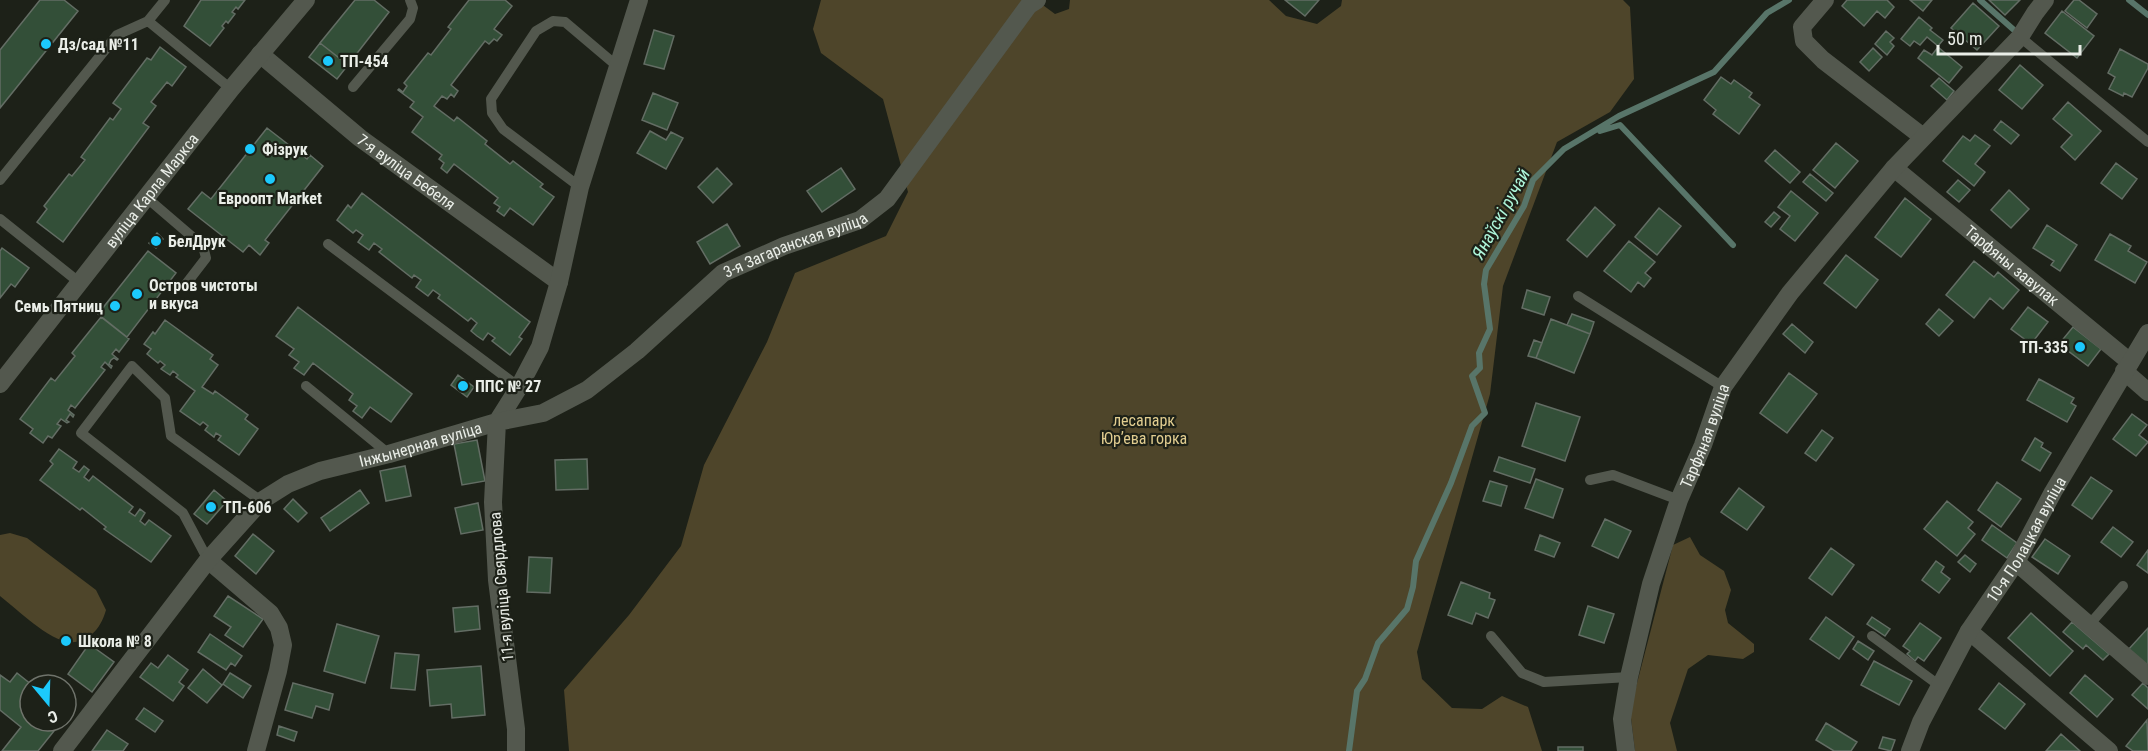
<svg xmlns="http://www.w3.org/2000/svg" width="2148" height="751" font-family="'Roboto Condensed',sans-serif">
<rect width="100%" height="100%" fill="#1d2118"/>
<!-- green -->
<path fill="#4e452a" d="M821,0h215l19,14 14,-5 1,-9h199l17,16 31,8 24,-18 1,-6h281l7,7 4,72 -24,33 -53,30 -54,144 -13,108 -73,258 5,27 30,29 30,1 20,-13 26,11 14,44h-973l-5,-61 65,-75 52,-69 23,-81 63,-123 28,-69 91,-37 22,-44 -25,-93 -62,-46 -8,-24z
M10,533l17,5 69,52 10,20c-3,10 -7,18 -14,24 -6,5 -14,9 -22,8 -21,-1 -53,-33 -70,-46v-61z
M1690,537l10,18 24,16 7,19 -6,20 3,13 26,21v8l-11,7 -35,-4 -20,14 -18,54 7,28h-42l-5,-41 43,-165z"/>
<g fill="none" stroke-linecap="round" stroke-linejoin="round">
<!-- stream -->
<path stroke="#587569" stroke-width="6" d="M1980,0l34,30
M2129,0l19,15
M1600,131l20,-6 113,120
M1349,751l8,-60 8,-12 13,-36 29,-34 6,-22 3,-26 35,-78 21,-57 13,-13 -13,-37 8,-8 -1,-15 11,-24 -6,-45 2,-14 38,-64 9,-26 31,-31 55,-33 95,-44 53,-59 22,-13"/>
</g>
<!-- building -->
<path fill="#334f38" stroke="#636d64" stroke-width="1.5" d="M40,0h24l14,11 -78,97v-58z
M201,0h44l-7,9 -2,-2 -4,5 3,2 -7,9 -2,-2 -4,5 2,2 -14,18 -26,-20z
M355,0h19l15,12 -41,53 -28,-22z
M469,0h36l7,6 -18,23 8,6 -5,6 -3,-2 -5,5 -4,-3 -34,44 7,6 -4,6 -3,-3 -4,5 -5,-3 -8,10 20,15 3,-4 30,24 -2,3 25,20 3,-3 30,23 -3,3 14,10 -21,28 -23,-17 -6,8 -7,-5 3,-4 -6,-4 4,-5 -44,-34 -7,9 -6,-5 3,-5 -5,-4 3,-4 -30,-23 11,-15 -13,-10 4,-5 -16,-12 1,-1 4,3 4,-6 -3,-3 24,-30 3,2 20,-26 -3,-2z
M1285,0h34l-14,16z
M1847,0h40l7,7 -9,11 -8,-7 -13,15 -22,-20z
M1910,0h22l-9,11z
M1989,0h31l-15,15z
M2074,0h5l18,14 -10,14 -22,-17z
M1973,3l26,23 -22,24 -26,-22z
M2062,11l32,25 -17,22 -32,-25z
M1919,17l13,11 -2,2 13,10 -5,6 -11,-9 -7,8 -6,-4 -4,5 -9,-7z
M654,30l20,6 -10,33 -20,-5z
M1886,31l8,7 -4,4 4,4 -7,9 -12,-11z
M320,43l28,22 -11,14 -28,-22z
M160,47l26,20 -14,19 -5,-4 -16,20 5,4 -13,17 6,4 -86,115 -26,-20 10,-13 -3,-3 25,-32 3,2 13,-16 -4,-3 29,-39 3,2 8,-11 -8,-6 34,-45 4,2z
M1938,47l24,20 -13,16 -31,-25 6,-8 8,5z
M1873,48l9,9 -13,14 -9,-9z
M2120,49l28,15v4l-16,29 -8,-4 -1,3 -14,-7 6,-12 -7,-4z
M2020,65l23,20 -21,24 -23,-19z
M1721,77l10,7 3,-4 18,13 -3,4 11,8 -21,29 -26,-20 3,-4 -12,-10z
M1939,78l15,13 -7,9 -16,-14z
M653,93l25,10 -11,27 -25,-10z
M2068,102l33,29 -26,29 -14,-13 11,-12 -19,-16z
M2001,121l18,14 -8,9 -17,-14z
M267,128l40,31 3,-4 13,11 -58,74 4,3 -9,12 -11,-10 -6,7 -55,-43 14,-17 9,7z
M650,131l16,9 5,-8 12,6 -17,31 -29,-16z
M1975,135l15,11 -15,18 10,8 -11,14 -31,-25 20,-25 7,5z
M1836,143l22,18 -23,27 -22,-18z
M1775,150l25,22 -10,11 -25,-22z
M2116,163l21,16 -15,20 -21,-16z
M717,168l15,16 -19,19 -15,-16z
M841,168l14,21 -33,23 -15,-21z
M1810,174l23,19 -7,8 -23,-19z
M1958,180l12,10 -11,12 -12,-10z
M2009,190l20,19 -18,19 -20,-18z
M1791,191l27,22 -23,28 -15,-12 10,-13 -12,-9z
M362,193l168,129 -11,15 3,2 -12,16 -18,-14 3,-3 -7,-5 -5,7 -6,-4 -6,-5 6,-8 -6,-5 -3,3 -30,-23 2,-3 -7,-5 -5,6 -12,-9 5,-7 -7,-5 -2,3 -33,-26 3,-3 -8,-6 -5,7 -11,-8 5,-7 -7,-5 -3,3 -16,-13 11,-15 3,3z
M1905,198l26,21 -30,38 -26,-20z
M1595,207l20,18 -28,32 -20,-17z
M1659,208l22,18 -24,29 -22,-18z
M1774,212l6,5 -9,10 -6,-5z
M727,224l13,22 -30,18 -13,-22z
M2047,225l30,20 -17,26 -9,-6 3,-4 -21,-13z
M157,233l6,6 -7,9 -7,-5z
M2110,234l21,12 -3,5 19,11 -12,21 -40,-23z
M1629,241l26,21 -10,11 6,5 -7,9 -6,-5 -7,10 -27,-21z
M2,248l27,20 -14,19 -4,-3 -11,14v-47z
M148,251l28,22 -49,64 -29,-23z
M1846,255l32,25 -22,28 -32,-25z
M1974,261l20,16 4,-5 21,18 -16,19 -13,-11 -16,20 -28,-23z
M1527,290l23,7 -6,18 -22,-7z
M298,307l114,87 -21,28 -21,-15 -8,11 -9,-7 4,-5 -8,-6 4,-6 -40,-31 -9,12 -10,-7 5,-6 -10,-7 5,-6 -18,-13z
M2028,307l20,15 -17,22 -20,-15z
M1939,309l14,12 -14,15 -13,-12z
M1572,314l22,8 -4,12 -23,-9z
M101,317l28,22 -10,13 -3,-3 -4,5 6,5 -1,1 -3,-2 -3,2 -2,4 3,2 -1,2 -6,-6 -4,5 4,3 -30,38 -4,-3 -3,5 6,5 -1,2 -3,-3 -4,6 3,2 -2,1 -6,-4 -4,5 4,2 -9,12 -4,-2 -5,7 -13,-10 3,-4 -13,-10 31,-41 4,3 20,-25 -3,-3z
M1551,319l39,15 -16,39 -38,-15z
M165,320l48,35 -3,4 8,6 -16,22 11,7 2,-3 33,24 -3,4 13,10 -19,26 -21,-15 3,-4 -5,-3 -2,4 -9,-7 3,-4 -5,-4 -3,3 -20,-14 15,-20 -19,-14 2,-2 -5,-4 -3,4 -9,-6 4,-4 -5,-4 -2,2 -11,-9 4,-5 -7,-5 9,-12 2,2z
M1792,324l21,18 -8,11 -22,-19z
M2073,327l28,22 -13,17 -29,-22z
M1534,340l8,3 -6,15 -8,-2z
M1789,373l28,21 -30,39 -27,-20z
M458,375l16,12 -7,10 -16,-12z
M2039,379l35,19 -3,5 5,3 -9,16 -40,-22z
M1536,403l44,14 -15,44 -43,-15z
M2132,414l15,11 -8,10 9,7 -12,14 -23,-17z
M1822,430l11,8 -17,23 -11,-8z
M2035,438l8,5 -2,4 10,6 -11,18 -18,-11z
M477,440l8,41 -23,4 -8,-41z
M59,449l18,13 -4,6 6,4 5,-6 5,4 -5,7 5,4 4,-5 40,31 -4,5 6,4 5,-7 5,4 -5,8 5,4 4,-5 22,16 -20,26 -47,-33 2,-2 -24,-19 -2,2 -40,-30 13,-16 -3,-3z
M1499,457l36,12 -5,14 -36,-12z
M587,459l1,30 -32,1 -1,-30z
M405,466l6,30 -25,5 -6,-30z
M2091,477l21,14 -20,28 -20,-14z
M1536,479l27,10 -10,29 -28,-10z
M1490,481l17,5 -6,20 -18,-5z
M1997,482l24,17 -20,28 -23,-17z
M1739,488l25,19 -17,23 -26,-18z
M214,490l13,11 -20,23 -13,-10z
M360,490l9,13 -39,28 -9,-13z
M293,499l14,14 -9,9 -14,-13z
M1947,501l26,21 -5,6 7,6 -18,22 -33,-27z
M478,503l5,27 -22,4 -6,-26z
M1605,519l26,12 -13,27 -26,-12z
M1992,525l25,18 -10,15 -25,-18z
M2113,527l20,15 -12,15 -20,-15z
M253,534l21,17 -18,23 -21,-18z
M1540,535l20,8 -6,14 -19,-7z
M2045,539l25,17 -12,18 -26,-17z
M1831,548l23,17 -22,30 -23,-17z
M2148,550v23l-11,-8z
M1965,555l11,9 -6,8 -12,-10z
M529,557l23,1 -2,35 -23,-1z
M1936,561l8,6 -3,5 9,7 -11,14 -17,-13z
M1461,582l29,11 -1,5 6,2 -7,18 -12,-5 -4,11 -24,-9z
M228,596l35,23 -20,28 -18,-12 6,-8 -17,-11z
M478,606l2,23 -25,3 -2,-24z
M1588,606l26,8 -10,29 -25,-8z
M2031,613l42,38 -23,25 -42,-38z
M1826,617l28,20 -15,22 -29,-20z
M1872,617l18,12 -5,7 -18,-12z
M2072,622l37,32 -6,6 -17,-15 -3,4 -20,-17z
M1920,623l21,15 -17,23 -6,-4 -3,4 -8,-7 3,-3 -7,-5z
M337,624l42,12 -14,47 -41,-12z
M2148,628v40l-20,-18z
M210,634l32,22 -7,10 -4,-3 -5,7 -28,-18z
M1858,641l16,10 -6,9 -15,-11z
M89,644l25,18 -22,30 -24,-18z
M395,653l24,2 -4,35 -24,-2z
M168,655l20,15 -9,12 5,4 -11,15 -33,-24 11,-14 7,5z
M1874,661l38,20 -13,24 -38,-20z
M481,666l4,49 -33,3 -1,-14 -21,2 -3,-36z
M203,669l19,16 -15,18 -19,-15z
M17,673l15,12h-2v36h32l-24,30h-36l19,-24 -21,-17v-35l10,7z
M230,673l21,13 -8,12 -20,-14z
M2085,675l28,24 -16,18 -27,-24z
M293,683l40,11 -4,16 -13,-4 -4,12 -27,-8z
M1999,683l26,21 -20,25 -26,-20z
M2143,683l5,5v21l-16,-14z
M144,708l19,13 -8,11 -19,-13z
M2147,720l1,31h-15l-7,-5z
M1826,723l31,19 -6,9h-17l-18,-11z
M279,726l18,6 -3,9 -17,-6z
M107,730l21,14 -5,7h-31z
M2061,734l19,17h-34z
M1883,737l12,3 -4,11 -12,-3z
M1558,747h25v4h-25z"/>
<g fill="none" stroke-linecap="round" stroke-linejoin="round">
<!-- lane -->
<path stroke="#53584e" stroke-width="10" d="M148,21l17,-21
M2020,37l128,105
M353,87l57,-68 3,-11 -3,-8
M0,180l117,-145 31,-14 83,68
M580,187l-77,-58 -11,-16 -1,-14 45,-68 17,-10 12,1 52,44
M147,198l56,48 3,12 -20,26
M0,219l80,64
M328,244l191,143
M1578,296l145,91
M306,386l83,68
M1590,480l23,-5 66,25
M208,560l-25,-47 -102,-80 51,-67 33,32 6,38 90,65
M2089,625l34,-39
M1491,636l31,37 22,9 85,-5
M1872,636l68,50"/>
<!-- street -->
<g stroke="#53584e" stroke-width="18">
<path d="M1825,0l-23,27 2,14 19,19 100,77"/>
<path id="s1" d="M260,54l100,84 199,144"/>
<path id="s2" d="M1894,168l236,194"/>
<path d="M2124,371l24,21"/>
<path d="M208,560l62,53 9,15 4,17 -5,26 -22,80"/>
<path d="M2016,562l132,114"/>
<path d="M1969,631l140,120"/>
<path id="s3" d="M62,751l146,-191 53,-59 27,-17 32,-13 69,-17 108,-32 22,-35 21,-40 19,-65 21,-95 59,-187"/>
<path id="s4" d="M516,751v-22l-19,-149 -4,-78 4,-80 46,-9 44,-23 50,-39 86,-78 61,-27 76,-26 27,-21 142,-194 8,-5"/>
<path id="s5" d="M1626,751l-4,-32 7,-42 22,-93 28,-84 24,-55 20,-58 67,-94 104,-125 126,-131 15,-24 10,-13"/>
<path id="s6" d="M1910,751l11,-29 48,-91 47,-69 37,-70 95,-159"/>
</g>
<!-- secondary -->
<path stroke="#53584e" stroke-width="18" id="s7" d="M0,384l231,-295 75,-89"/>
</g>
<!-- markers -->
<g fill="#1cc9fc" stroke="#1d2118" stroke-width="2">
<circle cx="46" cy="44" r="6"/>
<circle cx="328" cy="61" r="6"/>
<circle cx="250" cy="149" r="6"/>
<circle cx="270" cy="179" r="6"/>
<circle cx="156" cy="241" r="6"/>
<circle cx="137" cy="294" r="6"/>
<circle cx="115" cy="306" r="6"/>
<circle cx="2080" cy="347" r="6"/>
<circle cx="463" cy="386" r="6"/>
<circle cx="211" cy="507" r="6"/>
<circle cx="66" cy="641" r="6"/>
</g>
<g text-anchor="middle" stroke-width="4.5" stroke-linejoin="round" paint-order="stroke">
<!-- poi labels -->
<g font-size="16" font-weight="bold" fill="#eaeee8" stroke="#1d2118" text-anchor="start">
<text x="58" y="50">Дз/сад №11</text>
<text x="340" y="67">ТП-454</text>
<text x="262" y="155">Фізрук</text>
<text x="270" y="204" text-anchor="middle">Евроопт Market</text>
<text x="168" y="247">БелДрук</text>
<text x="149" y="291">Остров чистоты<tspan x="149" dy="18">и вкуса</tspan></text>
<text x="103" y="312" text-anchor="end">Семь Пятниц</text>
<text x="2068" y="353" text-anchor="end">ТП-335</text>
<text x="475" y="392">ППС № 27</text>
<text x="223" y="513">ТП-606</text>
<text x="78" y="647">Школа № 8</text>
</g>
<!-- street labels -->
<g font-size="16" fill="#eaeee8" stroke="#1d2118">
<text dy="6" stroke="none"><textPath href="#s1" startOffset="188">7-я вуліца Бебеля</textPath></text>
<text dy="6" stroke="none"><textPath href="#s7" startOffset="246">вуліца Карла Маркса</textPath></text>
<text dy="6" stroke="none"><textPath href="#s4" startOffset="684">3-я Загаранская вуліца</textPath></text>
<text dy="6" stroke="none"><textPath href="#s2" startOffset="153">Тарфяны завулак</textPath></text>
<text dy="6" stroke="none"><textPath href="#s5" startOffset="328">Тарфяная вуліца</textPath></text>
<text dy="6" stroke="none"><textPath href="#s3" startOffset="490">Інжынерная вуліца</textPath></text>
<text dy="6" stroke="none"><textPath href="#s6" startOffset="242">10-я Полацкая вуліца</textPath></text>
<text transform="translate(501 587) rotate(-95)" y="6">11-я вуліца Свярдлова</text>
</g>
<!-- park labels -->
<g font-size="16" fill="#e1cd90" stroke="#1d2118">
<text x="1144" y="426">лесапарк<tspan x="1144" dy="18">Юрʼева горка</tspan></text>
</g>
<!-- water labels -->
<g font-size="18" font-style="italic" fill="#aef6da" stroke="#1d2118">
<text transform="translate(1501 214) rotate(-61)" y="6">Янаўскі ручай</text>
</g>
</g>
<!-- north arrow -->
<g transform="translate(48 703) rotate(161)"><circle r="28" fill="#1d2118" stroke="#6f736b" stroke-width="1.5"/>
<path d="M0-4.5L10 22L0 15L-10 22Z" fill="#1cc9fc"/>
<text y="-9" font-size="16" font-weight="bold" text-anchor="middle" fill="#eaeee8">С</text>
</g>
<!-- scale -->
<path d="M1938 45v9h142v-9" fill="none" stroke="#eaeee8" stroke-width="3"/>
<text x="1947" y="45" font-size="18" fill="#eaeee8" stroke="#1d2118" stroke-width="4.5" paint-order="stroke">50 m</text>
</svg>
